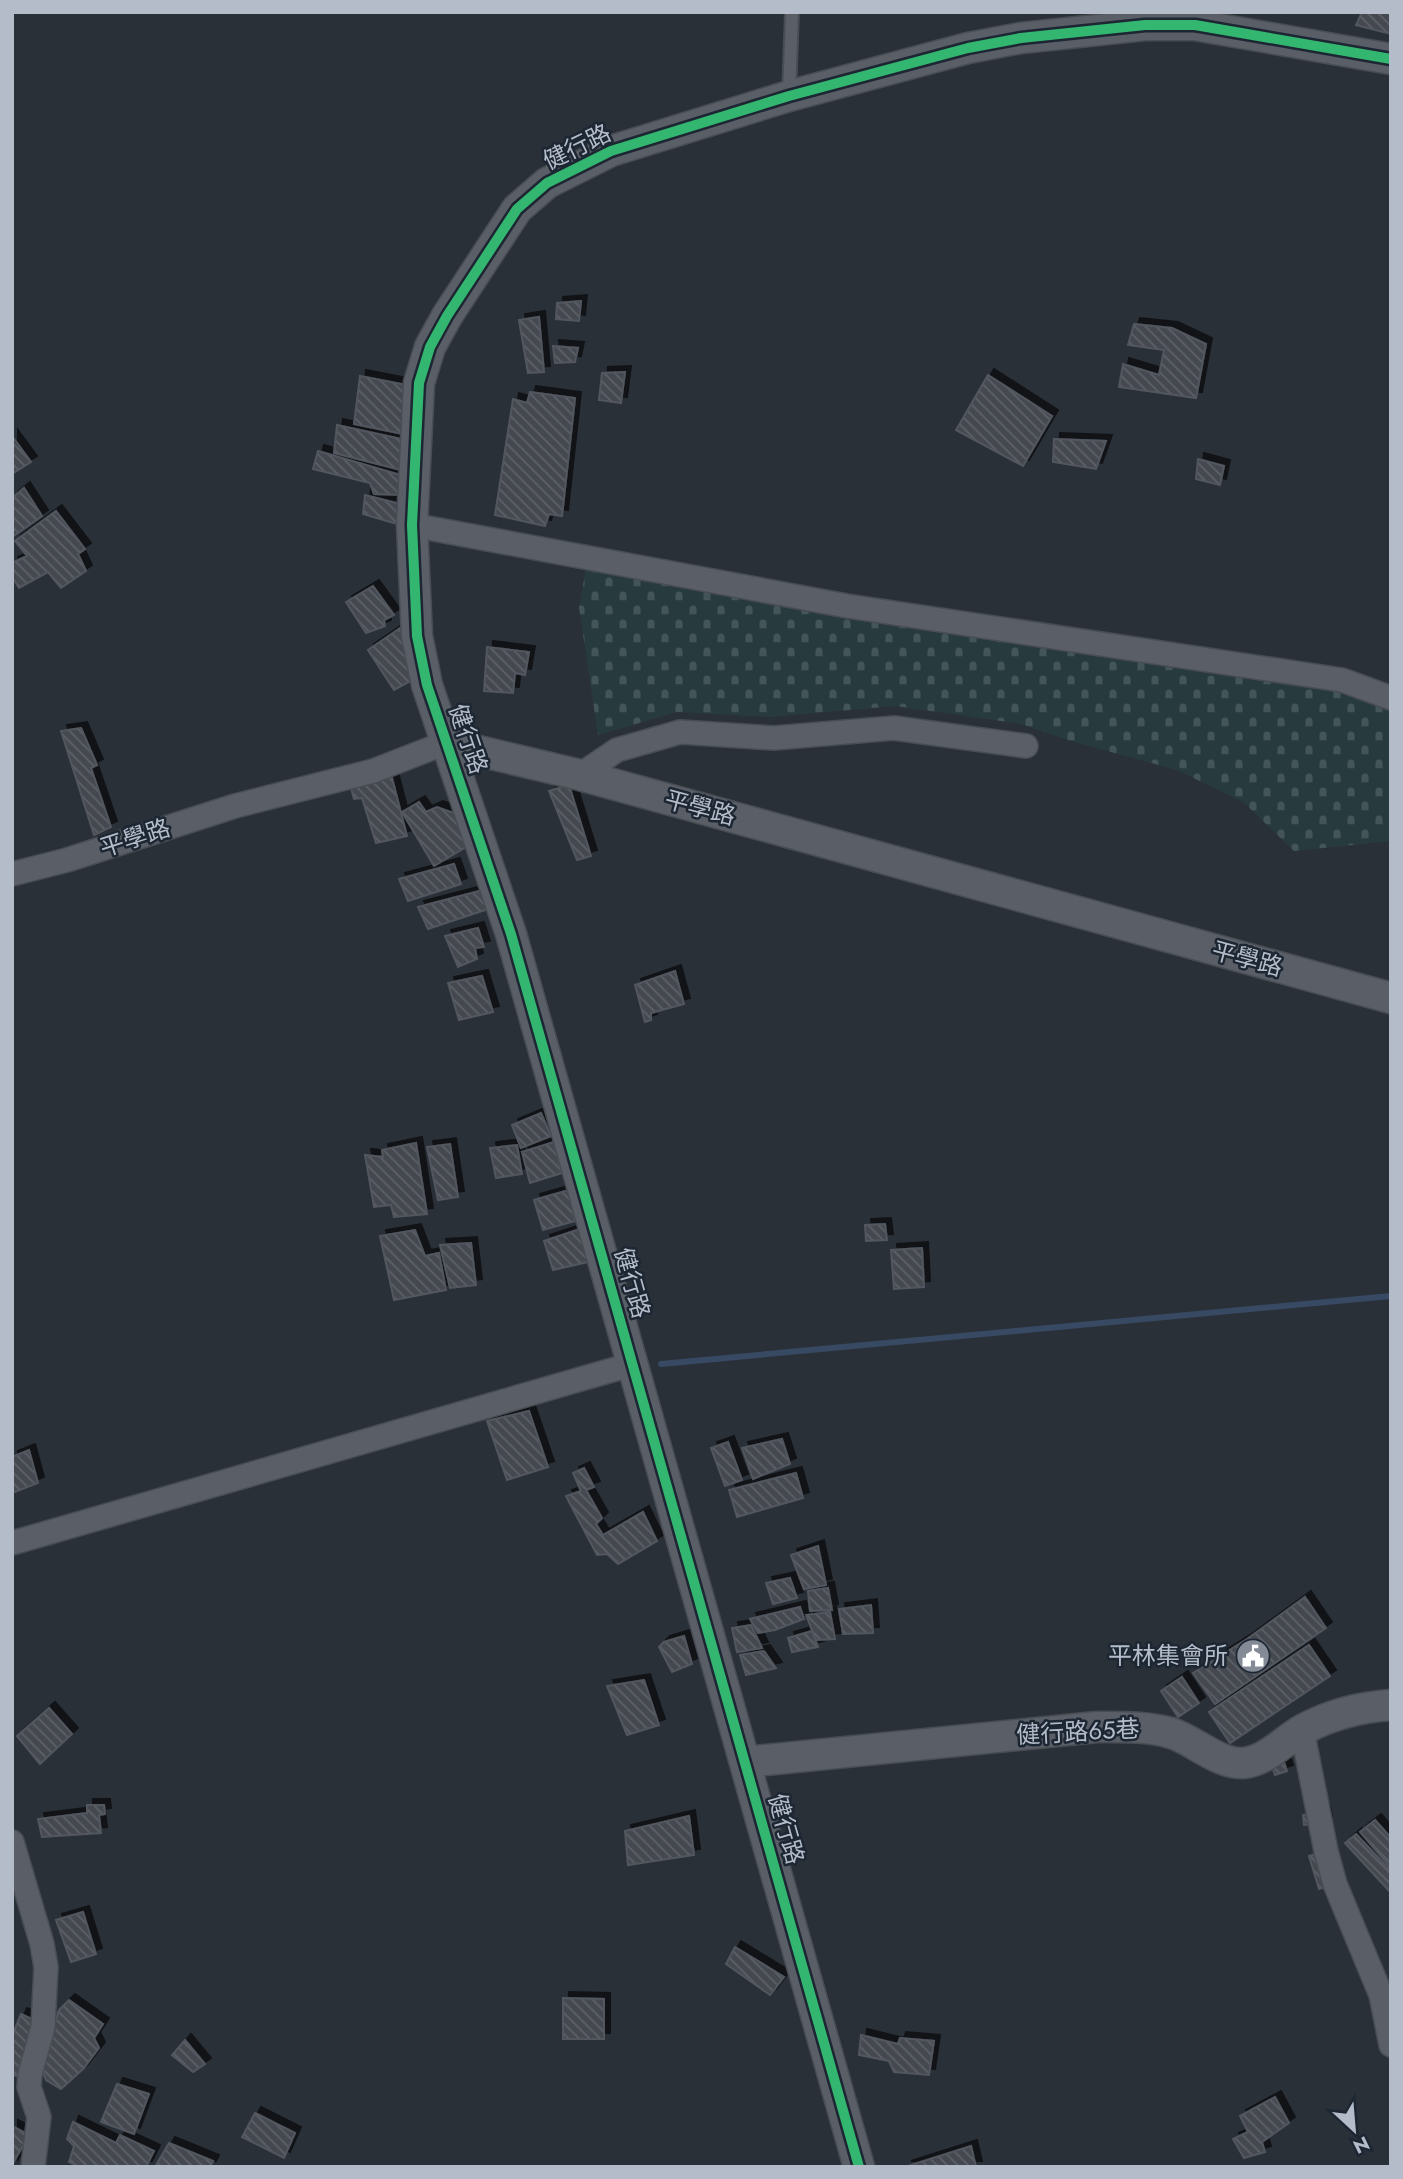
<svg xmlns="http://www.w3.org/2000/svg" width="1403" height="2179" font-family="Jost,'Noto Sans TC',sans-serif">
<defs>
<pattern id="cemetery-stones" width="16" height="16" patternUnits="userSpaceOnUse" patternTransform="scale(1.75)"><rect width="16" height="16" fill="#273a3e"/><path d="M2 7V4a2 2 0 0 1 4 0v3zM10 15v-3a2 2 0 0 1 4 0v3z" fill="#445559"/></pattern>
<pattern id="building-back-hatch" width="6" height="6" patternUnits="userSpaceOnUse" patternTransform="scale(1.75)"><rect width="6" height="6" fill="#444950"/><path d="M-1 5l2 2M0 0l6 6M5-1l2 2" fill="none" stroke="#5d6168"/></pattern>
<filter id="shadow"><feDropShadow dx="6" dy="-6" stdDeviation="0" flood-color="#0009"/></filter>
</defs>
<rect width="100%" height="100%" fill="#2a3038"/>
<!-- cemetery -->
<path fill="url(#cemetery-stones)" d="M588,558l803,138v145l-97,10 -51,-49 -66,-32 -106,-29 -50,-17 -126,-18 -125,11 -93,-5 -79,23 -19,-128z"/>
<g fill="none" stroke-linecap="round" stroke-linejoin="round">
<!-- stream -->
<path stroke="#384963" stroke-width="6" d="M661,1364l730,-68"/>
</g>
<!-- building -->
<path fill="url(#building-back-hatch)" stroke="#52575f" stroke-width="2" filter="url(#shadow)" d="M1362,12h29v22l-35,-9z
M581,301l-2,20 -23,-2 1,-16z
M539,317l5,55 -16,1 -9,-53z
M1134,324l38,4 34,16 -10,54 -77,-11 4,-23 36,11 5,-25 -36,-5z
M553,346l25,2 -3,14 -20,1z
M625,372l-4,31 -22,-3 3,-27z
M988,375l64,41 -29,50 -67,-36z
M360,376l52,10 -4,49 -54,-11z
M530,392l45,6 -13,118 -13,-2 -4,12 -50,-11 18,-116 14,4z
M337,425l69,15 -5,30 -67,-17z
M12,436l19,26 -19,12z
M1054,439l52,2 -10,28 -43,-7z
M318,451l89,26 -5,18 -28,-1 -4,-11 -57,-14z
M1198,459l26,7 -4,19 -24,-6z
M24,488l18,28 -30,21v-39z
M365,495l43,11 -4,20 -41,-12z
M56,511l29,38 -7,5 8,17 -25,17 -13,-16 -29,16 -7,-11v-14l15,-7 -12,-15z
M373,586l21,29 -10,5 1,6 -19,7 -20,-31z
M406,624l9,33 -9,3 10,18 -22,12 -26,-40z
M487,647l42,5 -4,23 -10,-2 -2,20 -29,-2z
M81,728l16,37 -6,3 20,59 -17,8 -33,-104z
M370,776l22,2 15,58 -31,7 -14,-45 -8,1 -5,-18z
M569,785l22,71 -14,4 -28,-69z
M419,802l7,10 11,-5 28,10 13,23 -44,26 -32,-54z
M454,864l7,20 -53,17 -9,-22z
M491,888l6,18 -69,23 -10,-22z
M478,928l6,19 -9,1 2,11 -19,8 -13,-31z
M675,971l9,33 -33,9v7l-6,2 -10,-37z
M482,976l11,36 -34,8 -11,-37z
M541,1113l10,23 -30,12 -9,-23z
M554,1142l8,31 -32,10 -8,-31z
M416,1143l11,71 -33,3 -3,-12 -17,2 -9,-52 18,2 -1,-7z
M450,1144l8,53 -20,3 -11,-53z
M517,1145l5,29 -26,4 -6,-30z
M569,1190l6,31 -32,9 -9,-30z
M885,1224l2,16 -21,1 -1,-16z
M580,1229l8,33 -35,8 -9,-29z
M415,1230l10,26 14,-3 7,37 -52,10 -14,-64z
M471,1243l5,42 -26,3 -10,-43z
M922,1248l2,39 -30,2 -3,-39z
M529,1411l19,56 -41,13 -20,-59z
M782,1439l8,25 -37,15 -11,-31z
M728,1442l14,38 -17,6 -14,-38z
M29,1450l9,33 -26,10v-36z
M584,1468l10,19 -8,3 16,28 -6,6 7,11 40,-23 14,29 -39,23 -11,-10 -10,1 -31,-59 15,-5 -8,-18z
M796,1473l7,25 -66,19 -8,-27z
M818,1546l8,39 -22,4 -13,-34z
M790,1578l7,20 -24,6 -7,-21z
M828,1588l4,22 -22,1 -2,-20z
M1305,1597l21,31 -111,76 -22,-31 54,-34z
M871,1605l2,28 -30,1 -4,-25z
M800,1607l4,12 -29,11 -17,3 -8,-14z
M830,1612l5,27 -19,1 -10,-25z
M751,1625l11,23 -25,4 -5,-24z
M812,1631l6,16 -26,5 -4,-14z
M684,1636l8,28 -20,8 -13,-25 5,-5z
M1309,1645l21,31 -100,67 -21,-31z
M764,1651l12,17 -30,7 -6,-20z
M1182,1677l17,26 -21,14 -17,-26z
M644,1680l15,45 -32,10 -20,-49z
M49,1708l23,26 -32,30 -23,-28z
M1282,1756l5,15 -12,4 -5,-14z
M87,1805h17l1,9 -6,1 2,18 -59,4 -4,-18 49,-6z
M1324,1812l2,11 -22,2 -1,-10z
M689,1816l5,39 -66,10 -3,-34z
M1375,1820l16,18v30l-31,-36z
M1356,1834l35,37v22l-46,-50z
M1326,1851l9,33 -16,5 -10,-33z
M83,1912l13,42 -25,8 -15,-42z
M735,1947l49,30 -14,18 -44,-31z
M563,1998l41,1v40h-41z
M69,2000l34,24 -9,14 5,10 -16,21 -22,20 -15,-9 -5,-13 18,-57z
M21,2014l19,9 -17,56 -11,-5v-38z
M861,2035l37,9 2,-6 34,3 -5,34 -35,-3 -5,-11 -30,-6z
M185,2040l20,24 -12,8 -21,-17z
M117,2084l32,10 -15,40 -33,-12z
M1275,2097l14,26 -27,19 3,10 -21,6 -11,-19 15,-7 -8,-16z
M255,2113l40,20 -11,25 -42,-21z
M73,2122l43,21 4,-8 34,16 -8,16h-66l-11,-5 5,-16 -7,-7z
M12,2126l17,9 -17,30z
M169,2143l44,18 -3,6h-55z
M971,2146l5,21h-71z"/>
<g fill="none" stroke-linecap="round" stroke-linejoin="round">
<!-- service casing -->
<g stroke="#484c53" stroke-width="16">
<path id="service" d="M789,96l3,-84"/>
</g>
<!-- minor casing -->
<g stroke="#484c53" stroke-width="26">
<path id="minor" d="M412,525l435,81 495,74 49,18
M580,775l37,-25 63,-18 94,6 120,-10 132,18
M12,874l55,-14 168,-54 138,-35 72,-28
M12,1543l621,-179
M1302,1730l24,121 9,33 46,111 10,50
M12,1842l30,102 4,23 -3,60 -13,47 -1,13 10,30 -6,50"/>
</g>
<!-- tertiary casing -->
<g stroke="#484c53" stroke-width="33">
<path id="tertiary" d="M445,743l135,32 811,223
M745,1762l352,-35c25,0 49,-1 74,6 23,7 48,32 73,30 24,-3 40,-23 60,-34 26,-14 57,-22 87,-24
M859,2167l-348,-1233 -84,-249 -10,-49 -5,-111 7,-142 11,-36 17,-31 70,-107 30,-26 64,-32 178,-55 179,-48 53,-10 124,-13h50l196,34"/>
</g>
<!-- service -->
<use href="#service" stroke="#5a5e66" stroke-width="12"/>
<!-- minor -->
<use href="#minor" stroke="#5a5e66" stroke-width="23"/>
<!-- tertiary -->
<use href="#tertiary" stroke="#5a5e66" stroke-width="30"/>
<!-- cycleway casing -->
<g stroke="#1d2633" stroke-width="15">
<path id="cycleway" d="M859,2167l-348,-1233 -84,-249 -10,-49 -5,-111 7,-142 11,-36 17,-31 70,-107 30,-26 64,-32 178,-55 179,-48 53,-10 124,-13h50l196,34"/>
</g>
<!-- cycleway -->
<use href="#cycleway" stroke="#33b770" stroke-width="10"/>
</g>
<!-- icons -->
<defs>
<g id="civic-disc" transform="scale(1.75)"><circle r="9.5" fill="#848b96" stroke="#1d2633"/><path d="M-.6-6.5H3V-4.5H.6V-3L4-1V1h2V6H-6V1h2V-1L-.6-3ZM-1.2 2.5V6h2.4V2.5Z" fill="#fff"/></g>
</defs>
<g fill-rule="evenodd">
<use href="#civic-disc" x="1253" y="1656"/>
</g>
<g text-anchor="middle" stroke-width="5" stroke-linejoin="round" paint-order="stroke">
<!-- street labels -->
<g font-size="24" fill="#b4bcc9" stroke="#1d2633">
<text transform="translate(577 147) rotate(-26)" y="8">健行路</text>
<text transform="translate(468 739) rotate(71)" y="8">健行路</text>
<text transform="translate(700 808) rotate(15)" y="8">平學路</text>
<text transform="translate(135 838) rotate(-18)" y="8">平學路</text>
<text transform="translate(1247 959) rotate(15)" y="8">平學路</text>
<text transform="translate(632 1283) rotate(74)" y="8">健行路</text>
<text transform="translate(1078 1732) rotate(-3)" y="8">健行路65巷</text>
<text transform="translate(786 1829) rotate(74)" y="8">健行路</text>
</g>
<!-- poi labels -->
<g font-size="24" fill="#b4bcc9" stroke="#1d2633" text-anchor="end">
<text x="1228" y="1664">平林集會所</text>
</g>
</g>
<!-- border -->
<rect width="1403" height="2179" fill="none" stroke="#b4bcc9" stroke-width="28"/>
<!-- north arrow -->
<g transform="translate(1354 2130) rotate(154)" stroke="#1d2633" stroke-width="5" paint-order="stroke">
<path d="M0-5L12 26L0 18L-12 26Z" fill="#b4bcc9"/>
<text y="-10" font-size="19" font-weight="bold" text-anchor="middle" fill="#b4bcc9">N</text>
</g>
</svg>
